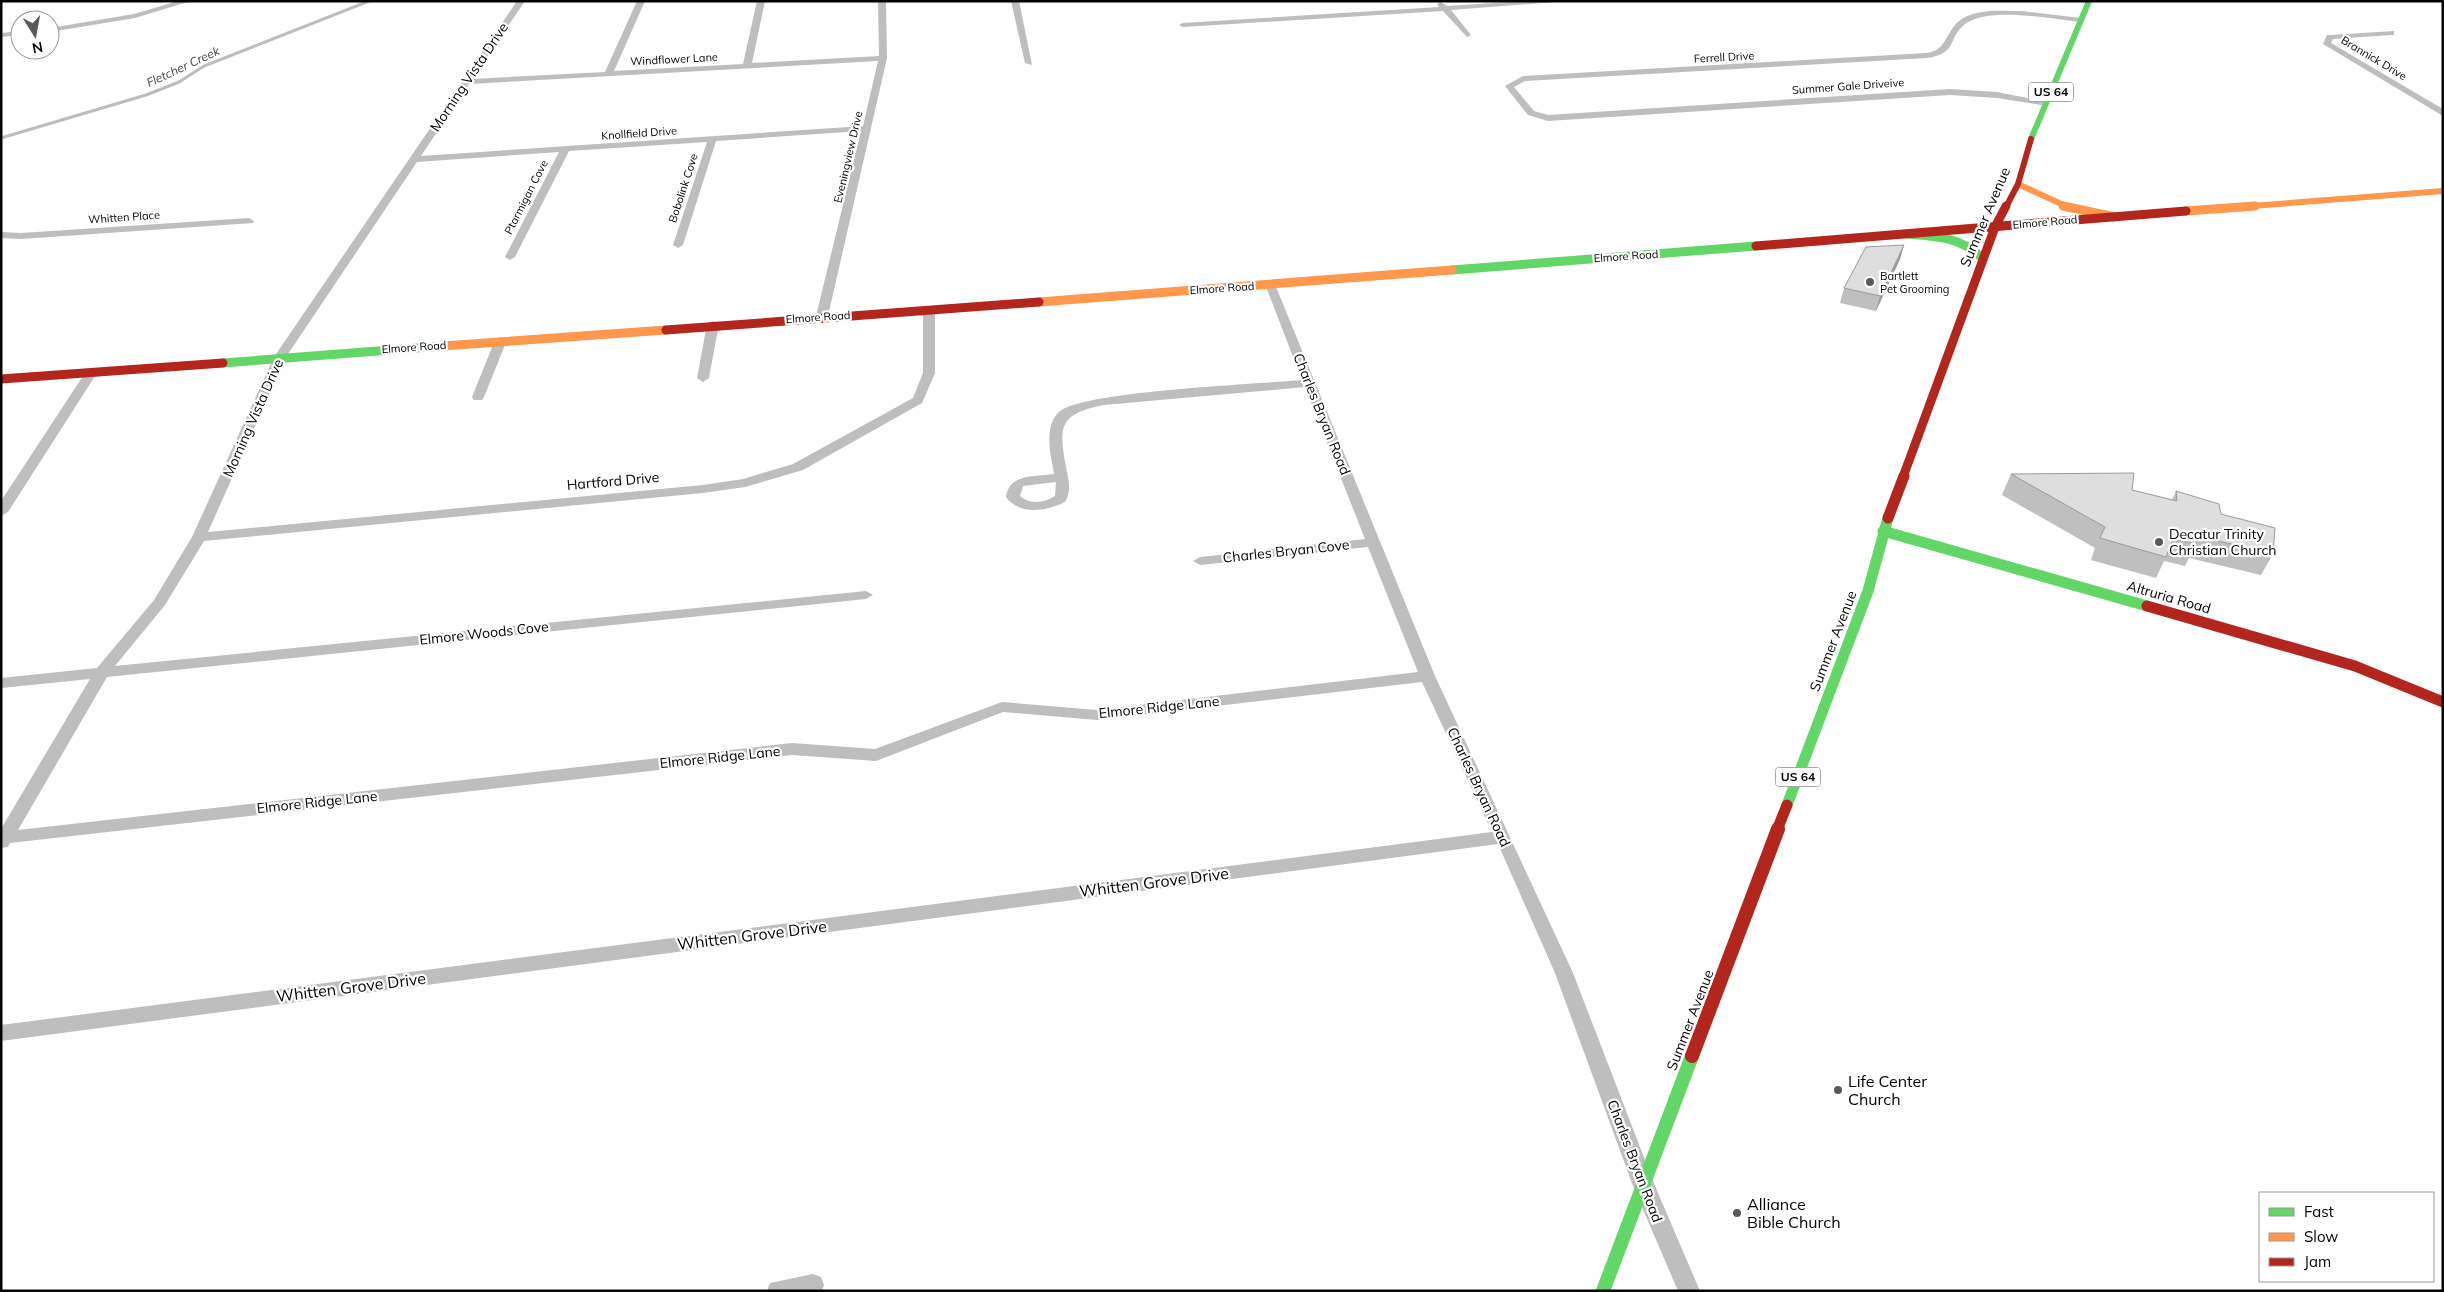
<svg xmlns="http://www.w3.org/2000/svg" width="2444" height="1292" font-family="Mulish,sans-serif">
<rect width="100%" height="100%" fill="#fff"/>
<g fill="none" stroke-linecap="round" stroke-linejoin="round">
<!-- stream -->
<path stroke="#bdbdbd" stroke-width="3" d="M1,138l145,-43 33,-13 25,-16 165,-65"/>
<!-- street -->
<path fill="#bebebe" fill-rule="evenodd" d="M178,1h13l-56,17 -85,14v-4l84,-14z
M517,1h8l-53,78 133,-7 32,-71h8l-31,70 129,-7 14,-63h8l-13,62 127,-7 -1,-55h8l1,57 -59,258 -6,3 -6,-3 45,-185 -145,10 -33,104 -5,3 -5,-3 34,-103 -138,9 -54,106 -5,3 -5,-3 54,-105 -142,10 -131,195 -78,175 495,-47 40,-6 50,-15 120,-66 10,-25v-64l6,-3 6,3v64l-13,30 -119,67 -58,17 -42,6 -499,48 -39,64 -50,61 751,-75 7,4 -7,4 -759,78 -89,153 774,-87 83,6 127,-47 95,8 321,-38 -50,-125 -168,18 -7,-4 7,-4 165,-18 -60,-152 -201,18c-48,9 -45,24 -37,67 2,10 4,20 -2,30 -19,9 -45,14 -59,-5 3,-24 29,-20 48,-23 -3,-19 -11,-47 5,-62 23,-21 202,-28 243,-32l-37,-96 1,-2h8l161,394 138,297 82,213 45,105h-22l-45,-105 -78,-213 -57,-129 -1497,197v-16l1491,-193 -70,-150 -325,38 -94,-8 -127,49 -84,-6 -782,88 -2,4 -7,1v-19l89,-150 -89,9v-10l96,-10 57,-68 38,-63 82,-180zM878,61l-15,65 -442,30 48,-72zM1056,482l-1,14c-11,7 -25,9 -35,0l3,-10z
M1011,1h8l13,64 -7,-2z
M1524,1h44l-117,9 20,25 -4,2 -24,-26 -260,16 -4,-2 4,-2 256,-16 -2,-3 4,-2 6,4z
M2022,11l59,7 4,2 -4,2c-29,-3 -92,-16 -116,2 -18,14 -6,29 -38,34l-402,23 -11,6 20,24 14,4 402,-26 47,3 51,10v4l-51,-8 -47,-3 -402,26 -20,-6 -23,-29 18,-10 404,-23c20,-3 18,-20 32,-32 16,-13 43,-10 63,-10z
M20,31v4l-19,2v-4z
M2394,31v4h-3l-58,4 -2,4 112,66v7l-120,-72 4,-9h3z
M249,218l5,3 -1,2 -232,16 -20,-1v-6l20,1z
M713,321l6,3 -10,54 -6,4 -6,-4 10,-54z
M501,337l6,3 -23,57 -2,3h-8l-2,-3 23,-57z
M91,369l6,4 -89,139 -7,4v-15l84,-128z
M813,1274l8,3 3,8 -2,6h-55l3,-8z"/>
<!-- fast-far3 -->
<path stroke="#63d668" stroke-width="6" d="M2031,139l58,-138"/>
<!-- fast-far2 -->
<path stroke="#63d668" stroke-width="9" d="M1907,234c29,2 55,3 76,25
M1452,270l304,-24
M223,363l220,-17"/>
<!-- fast-far1 -->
<path stroke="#63d668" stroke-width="11" d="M1883,531l264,75
M1787,805l81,-214 20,-73"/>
<!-- fast -->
<path stroke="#63d668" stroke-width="14" d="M1603,1291l89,-235"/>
<!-- slow-far1 -->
<path stroke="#ff974d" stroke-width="6" d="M2018,184l50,23
M2239,207l204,-16"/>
<!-- slow -->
<path stroke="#ff974d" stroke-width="9" d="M2063,206l52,11
M2186,211l69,-5
M1039,302l413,-32
M443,346l223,-16"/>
<!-- jam-far3 -->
<path stroke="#b3261e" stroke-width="6" d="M2006,207l12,-23 13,-45"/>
<!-- jam-far2 -->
<path stroke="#b3261e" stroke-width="9" d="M1756,246l430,-35
M666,330l373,-28
M1,379l222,-16
M1903,477l92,-250 11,-21"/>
<!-- jam-far1 -->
<path stroke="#b3261e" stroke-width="11" d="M1888,518l16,-42
M2147,606l208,60 88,36
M1777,830l10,-25"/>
<!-- jam -->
<path stroke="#b3261e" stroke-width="14" d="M1692,1056l86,-227"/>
</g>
<!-- wall -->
<path fill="#bfbfbf" d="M1904,245l-4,14 -24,52 -36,-8 4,-15z
M2011,474l121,16 40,10 4,-9 45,23 52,40 -12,21 -72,-17 -4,8 -21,-5 -8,17 -65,-18 4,-12 -93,-53z"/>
<!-- shaded-wall -->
<path fill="#9b9b9b" d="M1904,245l-4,14 -24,52 4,-15z"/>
<!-- building -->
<path fill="#dedede" stroke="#9b9b9b" d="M1904,245l-24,51 -36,-8 22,-41z
M2134,473l-2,17 45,11 -1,-10 43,13 2,10 54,14 -2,26 -75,-18 -2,8 -23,-5 -7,18 -66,-19 5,-11 -94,-53z"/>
<!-- markers -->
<g fill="#595959" stroke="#fff" stroke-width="2">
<circle cx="1870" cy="282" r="5"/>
<circle cx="2159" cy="542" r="5"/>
<circle cx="1838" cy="1090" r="5"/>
<circle cx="1737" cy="1213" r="5"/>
</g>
<g text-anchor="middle" stroke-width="4.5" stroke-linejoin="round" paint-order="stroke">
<!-- far-street labels -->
<g font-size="11" fill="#000" stroke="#fff">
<text transform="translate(1724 57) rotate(-3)" y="4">Ferrell Drive</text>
<text transform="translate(2374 58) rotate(31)" y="4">Brannick Drive</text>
<text transform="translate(674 59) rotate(-3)" y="4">Windflower Lane</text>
<text transform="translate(1848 86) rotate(-4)" y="4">Summer Gale Driveive</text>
<text transform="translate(639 133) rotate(-4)" y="4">Knollfield Drive</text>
<text transform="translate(848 157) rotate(-77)" y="4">Eveningview Drive</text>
<text transform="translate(683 188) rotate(-72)" y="4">Bobolink Cove</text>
<text transform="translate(526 197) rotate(-63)" y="4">Ptarmigan Cove</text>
<text transform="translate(124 217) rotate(-4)" y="4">Whitten Place</text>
<text transform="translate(2045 222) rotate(-5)" y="4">Elmore Road</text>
<text transform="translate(1626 256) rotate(-4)" y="4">Elmore Road</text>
<text transform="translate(1222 288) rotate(-4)" y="4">Elmore Road</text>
<text transform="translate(818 317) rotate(-4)" y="4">Elmore Road</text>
<text transform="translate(414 347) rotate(-4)" y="4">Elmore Road</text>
</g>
<!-- far-poi labels -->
<g font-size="11" fill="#000" stroke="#fff" text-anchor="start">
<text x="1880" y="280">Bartlett<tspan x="1880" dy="13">Pet Grooming</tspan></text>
</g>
<!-- far-water labels -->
<g font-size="12" font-style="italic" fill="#424242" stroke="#fff">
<text transform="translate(183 67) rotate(-25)" y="4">Fletcher Creek</text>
</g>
<!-- shield labels -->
<g fill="#fff" stroke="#4c4c4c" stroke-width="1">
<rect x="2028.5" y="82.5" width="45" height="19" rx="4"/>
<rect x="1775.5" y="767.5" width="45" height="19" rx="4"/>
</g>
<g font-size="12" font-weight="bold" fill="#000">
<text x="2051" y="96">US 64</text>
<text x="1798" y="781">US 64</text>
</g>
<!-- street labels -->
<g font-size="14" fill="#000" stroke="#fff">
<text transform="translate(469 77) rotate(-56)" y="5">Morning Vista Drive</text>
<text transform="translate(1985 217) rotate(-67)" y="5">Summer Avenue</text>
<text transform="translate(1322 414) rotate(68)" y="5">Charles Bryan Road</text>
<text transform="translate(253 418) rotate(-66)" y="5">Morning Vista Drive</text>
<text transform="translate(613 481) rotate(-5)" y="5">Hartford Drive</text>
<text transform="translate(1286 551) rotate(-6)" y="5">Charles Bryan Cove</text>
<text transform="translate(2169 597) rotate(16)" y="5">Altruria Road</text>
<text transform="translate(484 633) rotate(-6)" y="5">Elmore Woods Cove</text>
<text transform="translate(1833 641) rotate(-69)" y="5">Summer Avenue</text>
<text transform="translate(1159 707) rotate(-6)" y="5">Elmore Ridge Lane</text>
<text transform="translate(720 757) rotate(-6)" y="5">Elmore Ridge Lane</text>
<text transform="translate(1479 787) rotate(65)" y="5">Charles Bryan Road</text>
<text transform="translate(317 802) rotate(-6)" y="5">Elmore Ridge Lane</text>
<text transform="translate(1690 1020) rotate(-69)" y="5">Summer Avenue</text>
<text transform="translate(1635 1161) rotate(69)" y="5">Charles Bryan Road</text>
</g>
<!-- poi labels -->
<g font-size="14" fill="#000" stroke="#fff" text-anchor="start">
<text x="2169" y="539">Decatur Trinity<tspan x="2169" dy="16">Christian Church</tspan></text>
</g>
<!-- near-street labels -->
<g font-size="16" fill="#000" stroke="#fff">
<text transform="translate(1154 882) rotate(-7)" y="6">Whitten Grove Drive</text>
<text transform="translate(752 935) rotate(-7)" y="6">Whitten Grove Drive</text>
<text transform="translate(351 987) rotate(-7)" y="6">Whitten Grove Drive</text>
</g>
<!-- near-poi labels -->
<g font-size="16" fill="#000" stroke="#fff" text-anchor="start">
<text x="1848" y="1087">Life Center<tspan x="1848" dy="18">Church</tspan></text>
<text x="1747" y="1210">Alliance<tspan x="1747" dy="18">Bible Church</tspan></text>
</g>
</g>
<!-- border -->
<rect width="2444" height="1292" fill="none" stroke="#000000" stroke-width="5"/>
<!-- legend -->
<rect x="2259" y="1192" width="175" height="90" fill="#ffffff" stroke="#999999"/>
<rect x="2269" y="1208" width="25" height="8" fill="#63d668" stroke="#999999"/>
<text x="2304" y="1217" font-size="15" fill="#000000">Fast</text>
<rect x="2269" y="1233" width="25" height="8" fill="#ff974d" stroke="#999999"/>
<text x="2304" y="1242" font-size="15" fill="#000000">Slow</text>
<rect x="2269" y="1258" width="25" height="8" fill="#b3261e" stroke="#999999"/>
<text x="2304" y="1267" font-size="15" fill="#000000">Jam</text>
<!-- north arrow -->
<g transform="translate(35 35) rotate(169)"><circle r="24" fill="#ffffff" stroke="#999999"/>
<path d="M0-4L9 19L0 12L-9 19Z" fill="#595959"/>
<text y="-8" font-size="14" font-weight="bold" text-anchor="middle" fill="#000000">N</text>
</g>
</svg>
